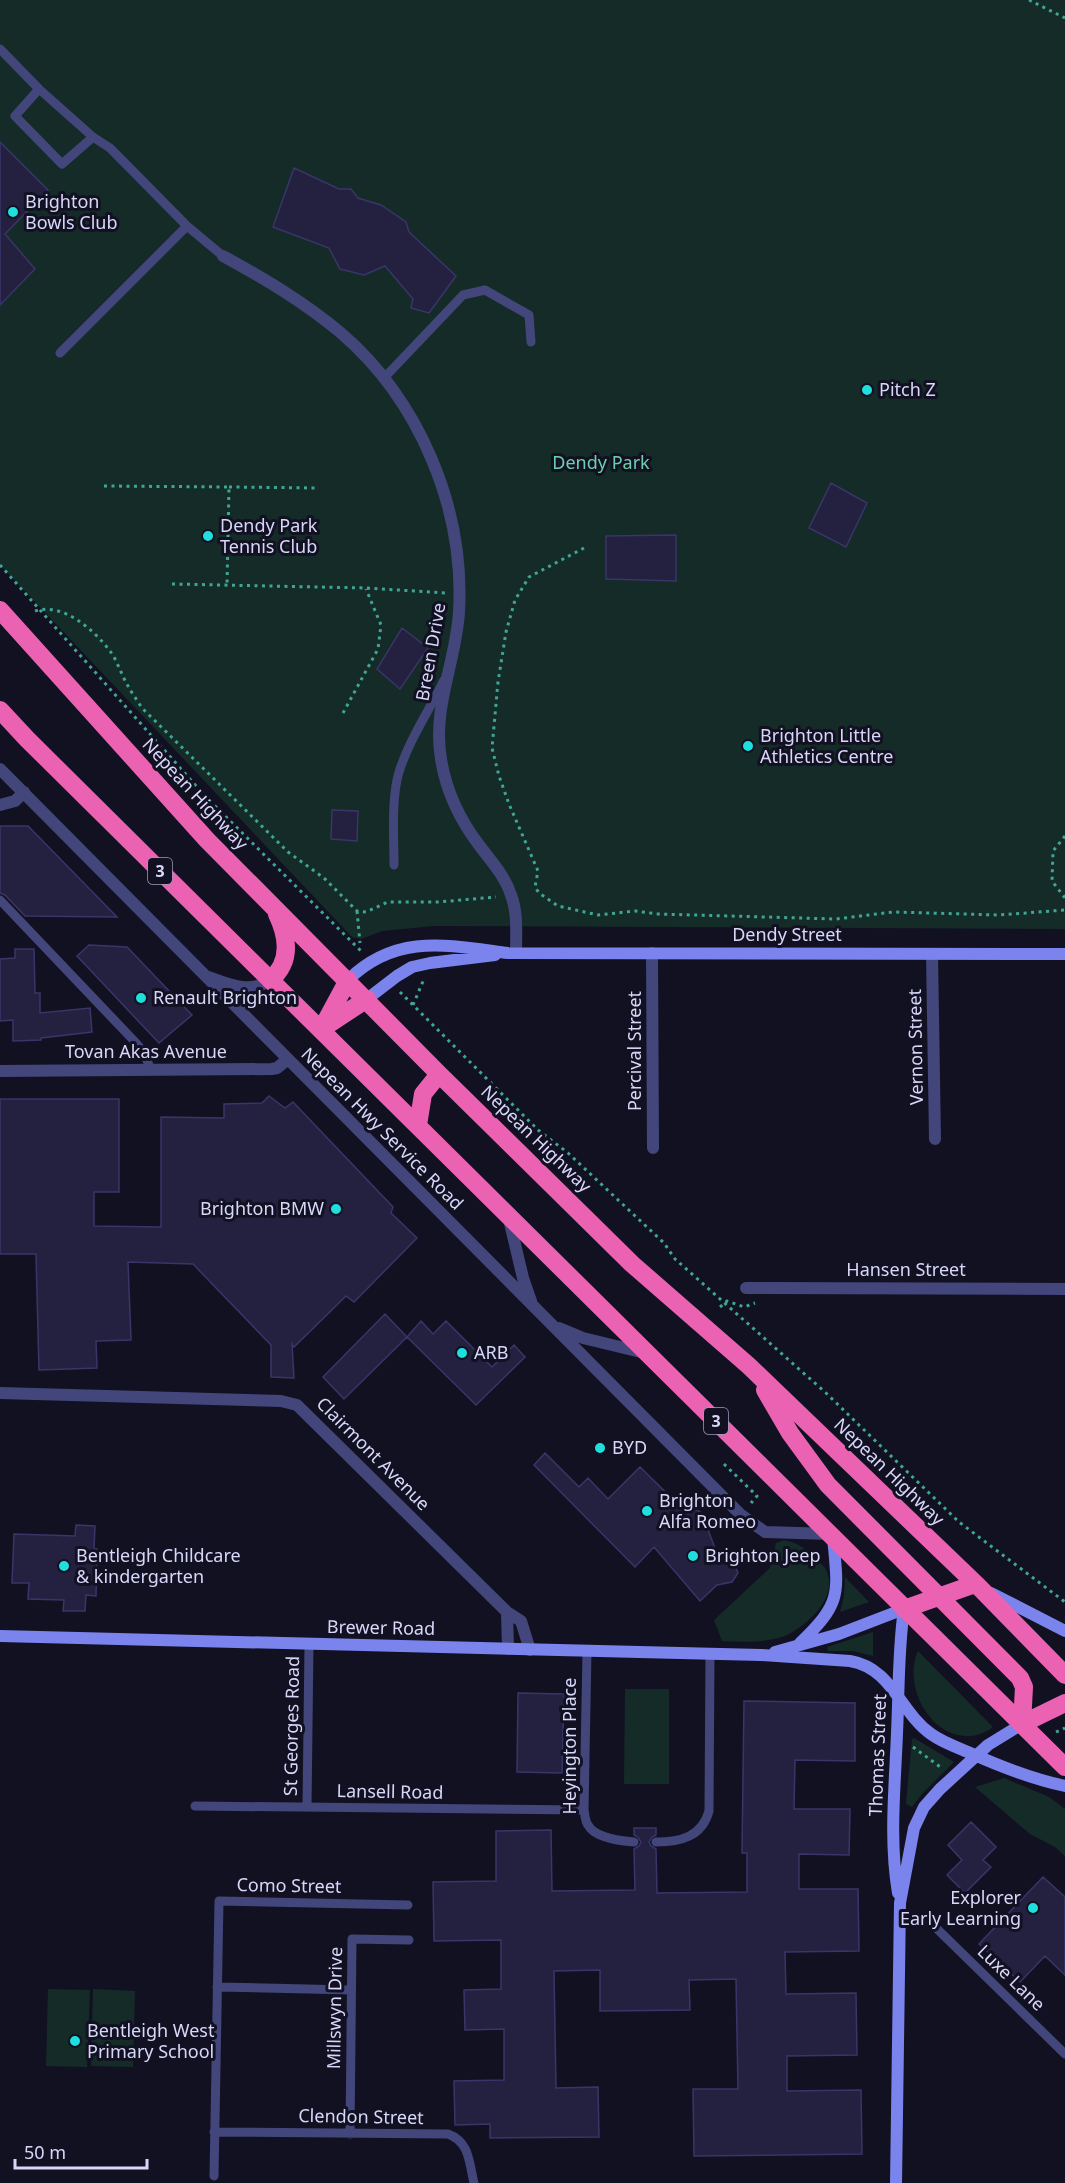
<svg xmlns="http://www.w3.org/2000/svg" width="1065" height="2183" font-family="'Noto Sans',sans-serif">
<rect width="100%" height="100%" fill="#121122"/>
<!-- green -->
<path fill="#152b28" d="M0,0h1065v929l-631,-3 -52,5 -21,8 -9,-2 -352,-372z
M784,1540c12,2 19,7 28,15 4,4 10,9 13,13 16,27 -17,57 -38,67 -19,8 -44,7 -65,6l-8,-21 56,-52 6,-25z
M845,1577l24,25 -29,10 4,-16z
M873,1632v24l-20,-5h-25l-1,-4z
M918,1651l74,75v2c-8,5 -17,9 -27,8 -38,-2 -62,-53 -47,-85z
M625,1689h44v95h-45z
M914,1738l40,24 -32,32 -10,13 -6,-3 6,-65z
M1004,1778l45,19 16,12v47l-10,-9 -25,-13 -55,-47z
M48,1989l42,1 -3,77 -41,-1z
M93,1989l42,2 -2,76 -42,-1z"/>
<!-- building -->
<path fill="#232040" stroke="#3a3569" stroke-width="1.5" d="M0,142l48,48 -43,44 30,35 -35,36z
M294,168l45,21h12l7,9 23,7 25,17 3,10 47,44 -27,37 -18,-5 2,-9 -28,-33 -21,9 -24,-6 -11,-21 -56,-21z
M831,483l36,20 -21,44 -37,-19z
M676,535v46l-70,-2v-43z
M402,628l26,20 -28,41 -23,-20z
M332,810l26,1 -1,30 -26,-2z
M0,826h28l89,91 -92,-1 -20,-21 -5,-2z
M89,945l38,2 65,68 -33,28 -82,-87z
M15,949h19l1,44h5v20l50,-5 2,24 -51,6v2l-28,1v-21l-13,1v-62l15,-1z
M269,1096l16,12 8,-6 100,105 -2,6 26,25 -63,64 -8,-6 -52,51 -2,-3 2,34 -23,-1v-32l-78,-81 -65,-2 3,78 -35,1 1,27 -58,2 -3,-116h-36v-155h119v93h-25v34l67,1v-110l63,1v-14l38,-1z
M385,1314l22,23 -63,62 -21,-22z
M421,1321l12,13 13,-13 46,46 22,-22 11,12 -49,48 -69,-68z
M545,1453l34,34 9,-9 20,21 32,-32 48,47 4,-7 10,6 15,41 14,2 7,17 -6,9 -15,3 -17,16 -46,-54 -19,20 -101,-102z
M76,1525l19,1 -1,23h3l-1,47 -10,-1 -1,16h-22l1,-11 -36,-1 1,-16h-17l2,-49 61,2z
M518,1693l46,1 -2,79 -45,-1z
M744,1701l111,2v58l-60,-1 -1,49h56l-1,46 -50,-1v35h59l1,62 -74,1 1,42 70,-1 1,62 -70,1v35l74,-1 1,64 -168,2 -1,-67h45l-2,-110 -47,1 1,30 -90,1v-41l-46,1 2,117 42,-1 1,50 -109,1v-14l-35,1 -1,-44 50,-1v-51l-39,1 -1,-40 37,-1v-49l-67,1 -1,-59 63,-1v-50l55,-1 1,61 83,-1 -1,-41 5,-3 2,-4 -3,-5 -4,-2v-7h22v7l-4,2 -3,5 2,4 5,3 1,44 90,-1v-39h-5z
M971,1822l25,25 -13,13 8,7 -26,26 -18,-18 15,-15 -14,-15z
M1043,1877l22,20v78l-20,-19 -25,26 -41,-38z"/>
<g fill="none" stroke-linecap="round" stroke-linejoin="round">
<!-- path -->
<path stroke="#3fa695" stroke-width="3" stroke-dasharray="3 4.5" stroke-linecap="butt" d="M1029,0l36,18
M104,486l125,1 -2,98
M229,487l89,1
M584,548l-55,29 -14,23 -9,32 -8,50 -6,66 7,28 10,28 29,67 -3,16 4,6 19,13 40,9 37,-4 23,3 178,5 57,-7 106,3 66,-5
M0,565l205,231 157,156
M172,584l194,4 80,5
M35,611c28,-9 59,19 75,40 7,9 11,23 17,33 4,8 10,16 15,24l146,144 36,26 33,33 9,1 22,-10h50l58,-5
M343,713l35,-64 3,-24 -15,-36
M1065,836l-12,15 -1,30 13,17
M357,911l3,32
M400,992l138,138 30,23 96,90 11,16 151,134 133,129 106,80
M413,1005l11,-26
M720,1307l7,-6 17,6 11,-4
M724,1464l33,32 -6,7
M1056,1732l9,-4
M913,1747l30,22"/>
<!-- lane -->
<path stroke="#42467b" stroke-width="9" d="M0,49l39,40 54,48 17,11 77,78 36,30
M39,89l-24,27 47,48 31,-27
M60,353l127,-127
M384,378l79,-83 22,-5 44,25 2,27
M394,865c0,-28 -3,-66 5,-93 10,-32 30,-61 45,-92
M0,900l137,144 7,9 7,17
M587,1651l-3,159c1,5 1,11 4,15 7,13 33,16 46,17
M195,1806l389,4
M307,1807l2,-163
M656,1842c24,0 46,-5 53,-31l1,-157
M900,1919h25l4,2 136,133
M217,1987l134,3
M214,2132l234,2c22,8 21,29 26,49
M350,2134l2,-195 57,1
M214,2176l5,-275 189,4"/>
<!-- street -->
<path stroke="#42467b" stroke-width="12" d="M223,256c42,23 81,46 118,77 78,67 124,175 118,279 -3,50 -27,96 -18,147 5,32 19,61 38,86 12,16 26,31 32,50 7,18 5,39 5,58
M0,769l740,745 25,18 66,2
M0,805l15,-4 9,-9
M652,953l1,195
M932,954l3,185
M209,977c21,8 42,17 61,3
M0,1071l272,-2 5,-1 11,-9
M509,1219l14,59 8,23
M746,1288l319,1
M559,1328l24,10 62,15
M0,1393l281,8 16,4 210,207 14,9 9,29
M507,1612l1,37"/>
<!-- secondary -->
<path stroke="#7b84ed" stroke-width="12" d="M348,980c48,-47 99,-35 160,-27l557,1
M367,999l30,-23 15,-9 18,-4 65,-8
M991,1593l74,38
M0,1636l761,19 89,6c42,7 50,51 81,73 11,8 25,13 37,18 31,14 64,27 97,34
M800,1643c43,-41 38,-50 33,-106
M775,1652l64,-18 65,-25
M898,1893c-9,-53 -3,-106 -1,-160 2,-42 1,-83 7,-124
M896,2183l4,-280 14,-75 10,-21 16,-18 48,-44 34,-21"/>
<!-- highway -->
<path stroke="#ea62b1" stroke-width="18" d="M0,610l207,230 232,234 193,190 117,102 230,221 86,88
M0,710l27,29 1038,1028
M270,980c22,-18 18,-43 7,-66
M323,1028l44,-29
M321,1030l27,-50
M418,1125l5,-31 16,-20
M765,1390l25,43 38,52 192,193 4,9 -2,37
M904,1609l71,-25
M1022,1724l43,-21"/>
</g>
<!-- markers -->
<g fill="#1edfde" stroke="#121122" stroke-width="2">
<circle cx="13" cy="212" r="6"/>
<circle cx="867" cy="390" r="6"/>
<circle cx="208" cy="536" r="6"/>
<circle cx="748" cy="746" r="6"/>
<circle cx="141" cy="998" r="6"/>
<circle cx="336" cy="1209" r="6"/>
<circle cx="462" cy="1353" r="6"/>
<circle cx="600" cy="1448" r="6"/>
<circle cx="647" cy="1511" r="6"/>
<circle cx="693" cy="1556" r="6"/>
<circle cx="64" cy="1566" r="6"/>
<circle cx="1033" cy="1908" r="6"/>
<circle cx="75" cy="2041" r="6"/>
</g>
<g text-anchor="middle" stroke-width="6" stroke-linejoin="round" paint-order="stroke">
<!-- shield labels -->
<g fill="#121122" stroke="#9d9cb9" stroke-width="1.5">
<rect x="148" y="858" width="24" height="26" rx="4.5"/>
<rect x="704" y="1408" width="24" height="26" rx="4.5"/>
</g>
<g font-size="16" font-weight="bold" fill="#d8d7fa">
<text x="160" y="877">3</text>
<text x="716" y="1427">3</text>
</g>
<!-- poi labels -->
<g font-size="18" fill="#d8d7fa" stroke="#121122" text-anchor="start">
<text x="25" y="208">Brighton<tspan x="25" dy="21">Bowls Club</tspan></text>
<text x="879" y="396">Pitch Z</text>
<text x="220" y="532">Dendy Park<tspan x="220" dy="21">Tennis Club</tspan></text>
<text x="760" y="742">Brighton Little<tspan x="760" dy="21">Athletics Centre</tspan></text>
<text x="153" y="1004">Renault Brighton</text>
<text x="324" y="1215" text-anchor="end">Brighton BMW</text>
<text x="474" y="1359">ARB</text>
<text x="612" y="1454">BYD</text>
<text x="659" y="1507">Brighton<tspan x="659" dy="21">Alfa Romeo</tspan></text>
<text x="76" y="1562">Bentleigh Childcare<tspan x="76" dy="21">&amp; kindergarten</tspan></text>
<text x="705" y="1562">Brighton Jeep</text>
<text x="1021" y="1904" text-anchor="end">Explorer<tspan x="1021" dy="21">Early Learning</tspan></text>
<text x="87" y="2037">Bentleigh West<tspan x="87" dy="21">Primary School</tspan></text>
</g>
<!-- park labels -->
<g font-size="18" fill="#6dd0ad" stroke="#121122">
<text x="601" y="469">Dendy Park</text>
</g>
<!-- street labels -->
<g font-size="18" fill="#d8d7fa" stroke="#121122">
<text transform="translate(431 652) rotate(-80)" y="6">Breen Drive</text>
<text transform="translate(195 794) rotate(47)" y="6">Nepean Highway</text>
<text x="787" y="941">Dendy Street</text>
<text transform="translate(916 1047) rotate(-91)" y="6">Vernon Street</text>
<text transform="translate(635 1051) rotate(-90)" y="6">Percival Street</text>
<text x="146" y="1058">Tovan Akas Avenue</text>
<text transform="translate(382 1129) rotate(45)" y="6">Nepean Hwy Service Road</text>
<text transform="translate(536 1139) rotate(44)" y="6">Nepean Highway</text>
<text x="906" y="1276">Hansen Street</text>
<text transform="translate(373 1454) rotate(45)" y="6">Clairmont Avenue</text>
<text transform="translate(889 1472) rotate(44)" y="6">Nepean Highway</text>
<text transform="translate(381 1628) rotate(1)" y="6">Brewer Road</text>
<text transform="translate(292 1726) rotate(-89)" y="6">St Georges Road</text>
<text transform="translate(570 1746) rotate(-90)" y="6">Heyington Place</text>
<text transform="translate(878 1755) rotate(-88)" y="6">Thomas Street</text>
<text transform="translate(390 1792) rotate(1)" y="6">Lansell Road</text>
<text transform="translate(289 1886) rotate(1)" y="6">Como Street</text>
<text transform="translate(1011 1978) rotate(44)" y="6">Luxe Lane</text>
<text transform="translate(335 2008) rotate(-89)" y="6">Millswyn Drive</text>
<text transform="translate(361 2117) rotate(1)" y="6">Clendon Street</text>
</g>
</g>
<!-- scale -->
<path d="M15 2159v9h132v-9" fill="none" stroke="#d8d7fa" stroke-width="3"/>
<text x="24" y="2159" font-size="18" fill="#d8d7fa" stroke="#121122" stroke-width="4.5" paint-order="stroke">50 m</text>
</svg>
